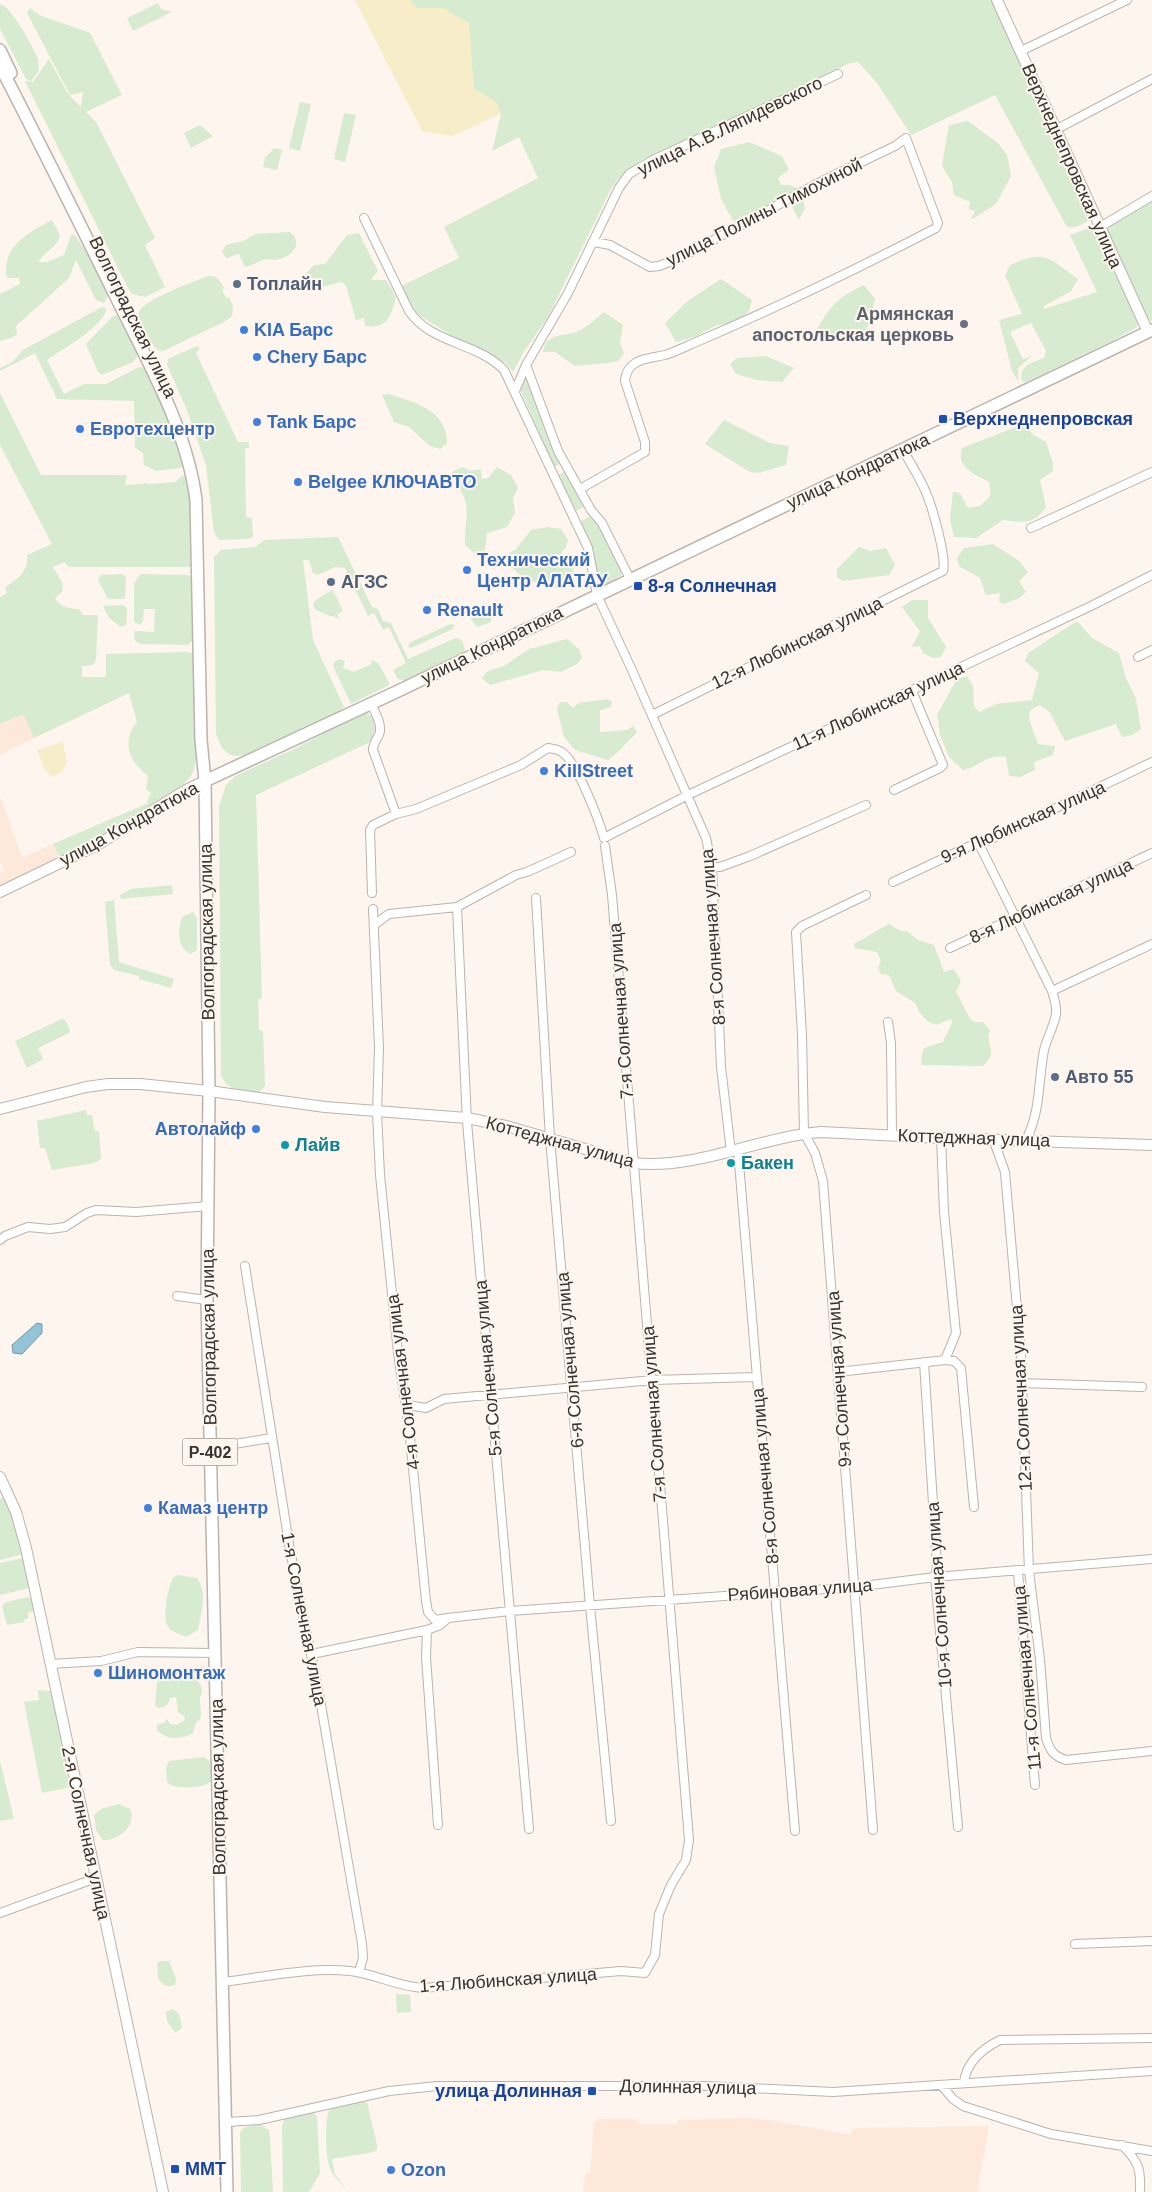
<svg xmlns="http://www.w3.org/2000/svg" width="1152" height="2192" font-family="Arial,sans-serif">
<rect width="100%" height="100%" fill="#fdf5ee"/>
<!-- industrial -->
<path fill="#fee8da" d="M23,714l11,24 -34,17v-31z
M0,796l22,62 31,-14 6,14 -59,28v-13l4,-2 -4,-11z
M745,2118l30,3 76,14 3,-7 135,-2 -12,66h-394l3,-19h4l4,-50 4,-4h38l5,5h36l1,-4z"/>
<!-- green -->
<path fill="#d6ebcf" d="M410,0h585l97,217c-5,6 -17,12 -25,10l-72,-132 -84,40 -34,-52 -19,-21 -8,1 -89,44 -119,53 -18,12 -12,15 -64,130 -23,33 -12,22 -7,-9 -50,-25 -39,-24 -16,-28 58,-28 -15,-31 94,-49 -19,-41 -27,14 9,-37 -5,-12 -22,-13 -2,-21 -29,-60h-27z
M158,3l3,6 11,3 -39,19 -6,-13z
M0,4c12,3 33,43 38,55 1,4 0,9 1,12l-8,10 -5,-2 -26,-50z
M30,8l9,7 51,18 32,62 -36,17 -5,-5 2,-15 -13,3 -43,-82z
M49,59l19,35 28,28 59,116 -10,7 20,42 -20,10 -13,-3 -5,-8 -102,-205 8,1z
M300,102l11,2 -11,47 -11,-3z
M344,113l12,2 -11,47 -11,-3z
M968,121l31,23 8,11 4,21 -15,28 -25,16 4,-9 -6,-2 1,-7 -16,-7 -2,-13 -10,-16 7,-41z
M200,125l13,11 -22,12 -7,-15z
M749,142l33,14 7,14 -11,8 3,7h8l11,4 5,19 -6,12 -12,-23 -43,21 -11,3 -12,-22 -7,-32 7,-18z
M274,148l8,2 -5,20 -14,-3 2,-9z
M1152,199v122l-6,-3 -39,-88 6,-7z
M52,220l8,15c-4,14 -14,15 -22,27h9l17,-7 7,-20 3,-1 19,28 15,34 -4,7 -8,-3 -20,-40 -7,18 -53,48 1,8 -6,4 -11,3v-47l20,-10 -1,-6h-12c-7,-31 24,-47 45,-58z
M1092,227l6,2 40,93 -1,5 -23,13 -88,42 -4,-1c-4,-16 11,-18 22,-23l2,-7 -15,-28 -21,9 13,27 10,-4 -15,13v13l-6,-10 -13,-51 23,-6 -17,-39 5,-10c36,-16 38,-7 68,14l-7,12 -27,15v3l53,-17 -27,-57z
M290,232c15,12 0,26 -15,28 -3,0 -5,-1 -8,-1 -8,1 -14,7 -22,8l-6,-13 -13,4 -4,-7 4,-6 17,-4 13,-7z
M359,233l19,38 -6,7v2h14l10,17c-5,19 -8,32 -31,29l-1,-8 -8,2 -10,-34 -4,-4 -36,9 -9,-2 -2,-3 19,-21 11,-1 22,-29z
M208,276c9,0 12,4 16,12l-2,2 4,8 3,-1 4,9 -1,10 -8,6 -61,29 -6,-1c-5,-5 -20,-32 -18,-38 4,-12 56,-31 69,-36z
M721,279l31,21 -3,11 -9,9 -25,6 -18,10 -21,6 -11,-19 24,-23z
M864,285l11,14c-3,15 -6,39 -25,42 -8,2 -19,-2 -28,-3l-5,-9c15,-25 20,-31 47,-44z
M102,307l4,1c0,18 -46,42 -59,52l17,34 20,-10h22l33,-17 10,2 30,73 4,24 -3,2 -24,3 -12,-6 -1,-12 -8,-5 -1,-47 -77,-2 -22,-46 -35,18v-3l12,-6 11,-12z
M604,312l19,13 -3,18 4,11 -6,7 -10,2 -33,3 -20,-14h-12c4,-21 19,-14 35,-21 9,-3 18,-13 26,-19z
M116,315l4,2 18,36 -1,4 -4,5 -31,13 -4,-3 -12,-28 27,-28z
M197,346l3,2 -4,5 42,89h11v6h-4l1,69 6,1 1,19 -4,2 -28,1 -3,-1 -4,-7 -8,-67 -20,-57 -19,-43 1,-6z
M766,356l28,12 -12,14 -25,-2 -21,-6 -6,-10 7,-6z
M526,374l36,89 -8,4 -34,-78z
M0,393l41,82h86l-2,10 19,-1 1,-2 3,2 28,-2 5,-6 7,1 2,2 5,83 -4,5h-122l-5,-5 -11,5 10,17 -1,8 -7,6c6,10 13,10 24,11l4,6h15l-2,44 -3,6 -11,1v11h24v-23l80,-2 6,1 4,6v101c-1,4 -2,10 -4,14 -14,25 -105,71 -132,84l-7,-14 93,-40 5,-11 -5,-4 2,-13c-19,-14 -27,-35 -11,-54l-8,-29 -95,45 -11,-24 -23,10v-127l7,-4 -2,-5c12,-9 24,-16 22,-33l25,-11 -52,-99z
M388,394c26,8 59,16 59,49l-7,6 -10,-3 -21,-19 -15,-5 -12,-27z
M724,420l46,23 19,3 -3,19 -27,8 -9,-1 -45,-28z
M1026,423l6,11 14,8 7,21v8l-13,9 6,27c-13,19 -23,15 -43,13l-27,18 -22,-1 -4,-18 3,-27 7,1 8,15 12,-2 11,-11 -2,-13c-14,-8 -33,-14 -27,-34z
M462,467l9,4 10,-2 1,10 6,-1 9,-11 14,8 7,13 -5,10 2,15 -8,14 -20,6 -2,17 -11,3 -9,-8c-1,-16 5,-33 -1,-48 -4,-10 -11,-14 -12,-25z
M565,471l21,35 -10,5 -19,-35z
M590,516l9,8 22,43v8l-16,10 -6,-6 -8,-33 -11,-24z
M548,527l13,2 7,11 -2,7 -5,6c12,6 15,14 11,27l-18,8 -3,-1 3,-9 -11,6 -19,-5 -17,-16v-8l9,-6 15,-19z
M338,537l34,70 6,2 5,12 8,2 17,36 48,-21 6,2 3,9 -3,5 -55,27 -9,-2 -5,-9 13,-7 -17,-36 -6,3 -9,-17 -6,3 -23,-48 -10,-1 -17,8 -5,-2 -4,-13h-6l10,80 31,67 -5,5 -93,42c-17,7 -25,-5 -30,-20l-2,-177 7,-7 34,-3 9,-7z
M993,544l26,17 9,11 -9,9 7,11 -7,6 -15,6 -5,-2 1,-9 -14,2 -6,-17 -21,-12 -2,-8 7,-10z
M859,547l11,4 16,-3 9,17 -6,10 -46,6 -6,-4v-8z
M122,574l4,3 -1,21 -2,1h-15l-10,-19 3,-5z
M140,574l48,1 6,4 1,59 -7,7 -48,-1 -5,-3 -1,-10 20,1 1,-23h-11l-1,12 -3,4 -6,-3v-38z
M333,590l10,21 -6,3 2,4c-27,-7 -38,-13 -6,-28z
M912,600h16v18l18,29 -5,10 -8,1 -10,-5 -3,-7 -8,1 8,-16 -18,-24z
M123,605l4,3 -1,17 -5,2 -12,-9 -6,-12z
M486,605l7,7 -2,10 -14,5 -8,-11 4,-10z
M1077,621l15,17 27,15 7,25 10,21 5,30 -9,6 -10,2 -6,-13 -51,17 -16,-30 -10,-6 -9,6 -1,8 9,25 17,2 -2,9 -19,7 1,8 -15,7 -11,-1 -3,-19c-21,-3 -24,9 -43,13l-14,-13 -9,-22 -3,-20 20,-36 10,-3 6,10 1,20 5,6 17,-8 36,-4 7,-27 -14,-12 3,-8z
M450,624l4,1 -1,4 -42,19 -3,-1 1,-4z
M567,639l12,10 3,9 -5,6 -16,8 -18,-2 -53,15 -8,-7 6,-7 16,-5 25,-17z
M340,659l5,2 -2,7 11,4 18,-8 -1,-4 7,3 11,19v3l-38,19 -18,-38 2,-5z
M608,699l4,3 -1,5 -11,3v22l27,-2 6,-4 4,6 -18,19 -11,9 -33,-10 -11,-13 -7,-28 3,-7h7l6,6 6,-5z
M365,712l6,4c5,10 5,20 -3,27l-112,52 6,203 -4,2 1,30 4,1 2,55 -7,8c-14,-3 -31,-3 -37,-19l-2,-269 7,-21 9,-9 55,-25z
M172,885l1,9 -52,5 -1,-4 11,-6z
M114,900l5,62 55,17 -3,9 -32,-9v-3l-25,-6 -4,-5 -5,-63z
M193,912l4,6v32l-6,4c-14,-5 -14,-26 -8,-38z
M889,924l12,7h6l11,9 16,5 10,27 10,-3 7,12 -5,11 13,25 5,5h9l7,8c-6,16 10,18 -7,36l-61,-1 -1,-8 3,-9 19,-6 9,-19 -1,-4 -15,6 -9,-4 -7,-8 -5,-10 -19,-12 -7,-16 -8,-1 -3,-6 3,-8 -4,-8 -22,-4 -1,-4z
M62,1019l3,1 5,10 -1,3 -31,15 5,11 -16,9 -12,-27z
M86,1110l1,5h5l3,16h4l2,28 -7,4 -42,7 -7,-22h-5l-3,-27z
M6,1497l18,57 -24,6v-61z
M23,1558l6,30 -29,7v-32z
M178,1575l19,3c11,16 4,34 1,52l-12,7c-4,-2 -14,-5 -17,-9 -8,-9 -1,-40 4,-50z
M28,1597l5,3 2,11 -7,2v6h-4l1,3 -18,3 -5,-19 4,-4z
M174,1674c11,1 28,2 28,17 0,3 -2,6 -2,8 0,8 2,13 0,21l-4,2 -3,11c-11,7 -28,7 -36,-3v-6l7,-1 3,-4 3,5 7,1 8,-5 -1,-4 -6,-4 -2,-15 -6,1c-2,7 -3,9 -12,10l-3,-3 2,-23z
M38,1690l12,1 3,7 16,85 -2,5 -25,5 -18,-91 15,-2z
M204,1757l9,7c0,5 2,11 -1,16 -6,9 -39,10 -45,2l-1,-14 3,-7z
M0,1761l14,58 -14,2z
M119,1804l11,5c7,16 -11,32 -27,31l-7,-10 -2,-15 7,-6z
M160,1961h9l7,18 -1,6c-8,3 -13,0 -17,-7l-1,-15z
M396,1994l14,1 1,17 -14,1z
M172,2009c8,3 9,11 10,19l-7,5 -8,-12 -1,-9z
M363,2100l4,3 10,42v5l-4,2 -41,7 3,15 12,16c-6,-7 -14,-13 -17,-22 -5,-10 -6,-54 1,-61z
M306,2112h7l4,5 3,56 -11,19h-26l-1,-67 3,-7z
M259,2124l10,6 1,8 3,54h-32l-1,-59 3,-5z"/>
<!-- sand -->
<path fill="#f7edc8" d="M355,0h55l6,8h27l26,15 5,66 22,13 5,12 -49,22 -30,-5z
M63,742l4,20 -5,10 -11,5 -5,-6 -9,-21z"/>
<!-- water -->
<path fill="#92c4d8" stroke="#7698a6" d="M37,1323l5,1v9l-20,21 -9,-1 -1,-8z"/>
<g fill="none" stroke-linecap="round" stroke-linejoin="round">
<!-- street casing -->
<g stroke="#bbb3ad" stroke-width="10">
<path id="street" d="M1021,51l106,-51
M1055,130l97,-51
M364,218l45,93c22,33 68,31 95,59l84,178 9,47 34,73 75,170 6,29 9,200 10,85
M1100,227l52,-31
M515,391l11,-26
M580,489l65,-37v-10l-20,-61c2,-23 23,-22 40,-26 10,-3 20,-8 29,-12 82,-35 163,-74 242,-115l2,-5 -32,-85 -11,8 -71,34 -140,76 -25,10 -9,1 -40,-22 -16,-3
M1031,528l121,-56
M630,579l-28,-56 -11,-13 -33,-59 -32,-86 42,-72 51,-105 10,-14 24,-14 185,-86
M1138,657l14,-7
M371,704c4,8 12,21 8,31 -3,5 -6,9 -6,15l23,64
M652,715l291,-144c4,-14 -12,-69 -19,-83 -6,-13 -14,-26 -21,-38
M894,790l46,-22 3,-3 -31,-74
M979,844l73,147c2,7 5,15 4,23 -2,12 -9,24 -12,36 -6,31 -3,61 -18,90
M712,867h8l30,-11 116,-51
M893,882l81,-38 13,-3 165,-79
M372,893l-2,-63 3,-5 23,-11 20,-5 105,-44 27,-17c6,1 11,1 15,5 14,10 36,67 41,85l84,-43 403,-189 61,-31
M866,895l-64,31 -6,6 6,103 2,98 11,20 8,28 50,649
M536,898l14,240 40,468 21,215
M457,907l10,215 62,707
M373,909l6,139 -2,65 3,62 18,178 11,75 17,173 2,11 7,8 13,-2 -8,7 -13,5 -1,27 12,168
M374,925l15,-11 68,-7 59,-32 11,-3 44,-20
M950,948l202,-95
M1052,991l100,-47
M888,1022l3,21 1,92
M941,1138l3,74 12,121 -11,27 9,1 7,7 13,139
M993,1139l12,33 16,182 8,217 11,88 6,79c4,12 7,18 20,22l86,-9
M738,1151l57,680
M0,1240l5,-4 23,-9 22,2 15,-2 22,-14 9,-3 40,2 72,-6
M245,1266l45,284 30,149 42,245 1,14 -4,14
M177,1296l30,4
M924,1362l13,204 -2,11 23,250
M838,1372l107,-12
M1022,1383l120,4
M407,1405l19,3 18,-9 209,-19 103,-3
M210,1448l61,-10
M1018,1572l17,213
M448,1618l62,-7 345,-24 80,-10 217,-18
M312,1654l115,-24
M50,1664l51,-3 37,-9 77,1
M0,1913l96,-35
M1075,1944l77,-3
M223,1982c41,-5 85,-15 127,-11 26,3 48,16 74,17l197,-17 24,2 10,-18 4,-41 12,-29 15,-25 3,-20 -77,-945 -7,-49
M964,2083c2,-21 18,-34 36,-43l152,-2
M941,2085l12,14 10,7 88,28 101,17
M227,2122l32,-2 130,-29 48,-5h270l126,6 319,-21
M1122,2145c17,17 19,24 18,47"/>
</g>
<!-- secondary casing -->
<g stroke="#bbb3ad" stroke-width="12">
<path id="secondary" d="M997,0l151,332
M0,892l99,-48 87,-54 19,-9
M0,1109l86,-22 22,-3h32l69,7 116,16 142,11 39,8 127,37c65,7 125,-26 188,-31l120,6 211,7
M0,1477l16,35 10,36 137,644"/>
</g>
<!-- primary casing -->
<g stroke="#bbb3ad" stroke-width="14">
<path id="primary" d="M0,50l11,23
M0,66c41,79 80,158 119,237 31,63 68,127 77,197l5,240 4,41 4,310 -2,209 20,892
M205,781l191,-89 756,-362"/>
</g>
<!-- street -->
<use href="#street" stroke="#fff" stroke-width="8"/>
<!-- secondary -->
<use href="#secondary" stroke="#fff" stroke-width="10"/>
<!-- primary -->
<use href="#primary" stroke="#fff" stroke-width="11"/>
</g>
<!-- markers -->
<g fill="#5c6f8a" stroke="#fdf5ee" stroke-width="2">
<circle cx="237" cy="284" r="5"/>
<circle cx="331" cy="582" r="5"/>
<circle cx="1055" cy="1077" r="5"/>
</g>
<circle fill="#6b7280" stroke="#fdf5ee" stroke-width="2" cx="964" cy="324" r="5"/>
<g fill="#3f7fe0" stroke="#fdf5ee" stroke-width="2">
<circle cx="244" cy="330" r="5"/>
<circle cx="257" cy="357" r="5"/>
<circle cx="257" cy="422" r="5"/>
<circle cx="80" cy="429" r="5"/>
<circle cx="298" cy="482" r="5"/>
<circle cx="467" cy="570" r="5"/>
<circle cx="427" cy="610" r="5"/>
<circle cx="544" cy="771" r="5"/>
<circle cx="256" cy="1129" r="5"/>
<circle cx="148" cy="1508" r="5"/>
<circle cx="98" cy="1673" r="5"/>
<circle cx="391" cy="2170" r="5"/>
</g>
<g fill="#1a4fb4" stroke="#fdf5ee" stroke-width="2">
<rect x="938" y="414" width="10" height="10" rx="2.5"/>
<rect x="633" y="581" width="10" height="10" rx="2.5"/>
<rect x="587" y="2086" width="10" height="10" rx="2.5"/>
<rect x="170" y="2164" width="10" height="10" rx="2.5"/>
</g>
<g fill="#0f9aa8" stroke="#fdf5ee" stroke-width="2">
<circle cx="285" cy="1145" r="5"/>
<circle cx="731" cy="1163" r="5"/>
</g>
<g text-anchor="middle" stroke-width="4" stroke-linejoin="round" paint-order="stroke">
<!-- shield labels -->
<rect fill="#fdf5ee" stroke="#726d69" stroke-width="1" x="182.5" y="1438.5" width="55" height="27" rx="4"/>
<g font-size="16" font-weight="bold" fill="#363330">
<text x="210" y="1458">Р-402</text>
</g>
<!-- street labels -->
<g font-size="18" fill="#363330" stroke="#fdf5ee">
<text transform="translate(730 126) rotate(-26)" y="6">улица А.В.Ляпидевского</text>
<text transform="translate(1072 166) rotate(66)" y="6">Верхнеднепровская улица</text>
<text transform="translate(764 212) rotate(-27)" y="6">улица Полины Тимохиной</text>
<text transform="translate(133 317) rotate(64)" y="6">Волгоградская улица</text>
<text transform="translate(858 471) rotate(-25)" y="6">улица Кондратюка</text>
<text transform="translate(797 643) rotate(-26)" y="6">12-я Любинская улица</text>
<text transform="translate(492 645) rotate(-26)" y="6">улица Кондратюка</text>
<text transform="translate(878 706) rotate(-25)" y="6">11-я Любинская улица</text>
<text transform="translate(1023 822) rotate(-24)" y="6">9-я Любинская улица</text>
<text transform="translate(129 824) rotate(-29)" y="6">улица Кондратюка</text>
<text transform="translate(1051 901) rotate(-25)" y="6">8-я Любинская улица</text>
<text transform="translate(207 932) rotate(-91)" y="6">Волгоградская улица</text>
<text transform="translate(713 937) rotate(-94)" y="6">8-я Солнечная улица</text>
<text transform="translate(621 1011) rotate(-94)" y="6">7-я Солнечная улица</text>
<text transform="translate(974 1138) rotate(2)" y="6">Коттеджная улица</text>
<text transform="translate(560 1142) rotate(15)" y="6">Коттеджная улица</text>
<text transform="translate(209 1337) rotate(-91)" y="6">Волгоградская улица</text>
<text transform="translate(570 1360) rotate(-95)" y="6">6-я Солнечная улица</text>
<text transform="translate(488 1368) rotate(-95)" y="6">5-я Солнечная улица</text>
<text transform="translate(839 1379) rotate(-94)" y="6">9-я Солнечная улица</text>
<text transform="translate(403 1382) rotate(-97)" y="6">4-я Солнечная улица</text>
<text transform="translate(1021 1398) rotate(-93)" y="6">12-я Солнечная улица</text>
<text transform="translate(654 1414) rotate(-94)" y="6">7-я Солнечная улица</text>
<text transform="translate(765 1476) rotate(-95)" y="6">8-я Солнечная улица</text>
<text transform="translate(800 1590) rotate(-4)" y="6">Рябиновая улица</text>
<text transform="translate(939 1595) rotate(-94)" y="6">10-я Солнечная улица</text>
<text transform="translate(304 1619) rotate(79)" y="6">1-я Солнечная улица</text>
<text transform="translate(1027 1678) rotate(-95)" y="6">11-я Солнечная улица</text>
<text transform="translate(218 1787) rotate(-91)" y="6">Волгоградская улица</text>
<text transform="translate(86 1833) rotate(78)" y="6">2-я Солнечная улица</text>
<text transform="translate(508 1980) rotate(-4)" y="6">1-я Любинская улица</text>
<text transform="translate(688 2087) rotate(1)" y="6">Долинная улица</text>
</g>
<!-- service labels -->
<g font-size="18" font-weight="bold" fill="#4e5e75" stroke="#fdf5ee" text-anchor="start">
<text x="247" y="290">Топлайн</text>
<text x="341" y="588">АГЗС</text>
<text x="1065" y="1083">Авто 55</text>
</g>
<!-- worship labels -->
<g font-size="18" font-weight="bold" fill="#5b616d" stroke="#fdf5ee" text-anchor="end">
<text x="954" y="320">Армянская<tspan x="954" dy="21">апостольская церковь</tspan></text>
</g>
<!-- shop labels -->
<g font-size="18" font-weight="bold" fill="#366cbe" stroke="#fdf5ee" text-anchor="start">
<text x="254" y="336">KIA Барс</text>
<text x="267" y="363">Chery Барс</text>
<text x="267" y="428">Tank Барс</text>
<text x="90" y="435">Евротехцентр</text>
<text x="308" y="488">Belgee КЛЮЧАВТО</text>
<text x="477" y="566">Технический<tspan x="477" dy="21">Центр АЛАТАУ</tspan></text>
<text x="437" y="616">Renault</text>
<text x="554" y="777">KillStreet</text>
<text x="246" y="1135" text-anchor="end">Автолайф</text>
<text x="158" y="1514">Камаз центр</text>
<text x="108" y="1679">Шиномонтаж</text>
<text x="401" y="2176">Ozon</text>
</g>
<!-- transit labels -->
<g font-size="18" font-weight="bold" fill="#164399" stroke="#fdf5ee" text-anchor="start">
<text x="953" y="425">Верхнеднепровская</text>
<text x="648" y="592">8-я Солнечная</text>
<text x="582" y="2097" text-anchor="end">улица Долинная</text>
<text x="185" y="2175">ММТ</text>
</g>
<!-- culture labels -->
<g font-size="18" font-weight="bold" fill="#0d838f" stroke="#fdf5ee" text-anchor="start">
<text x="295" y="1151">Лайв</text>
<text x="741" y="1169">Бакен</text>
</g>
</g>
</svg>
